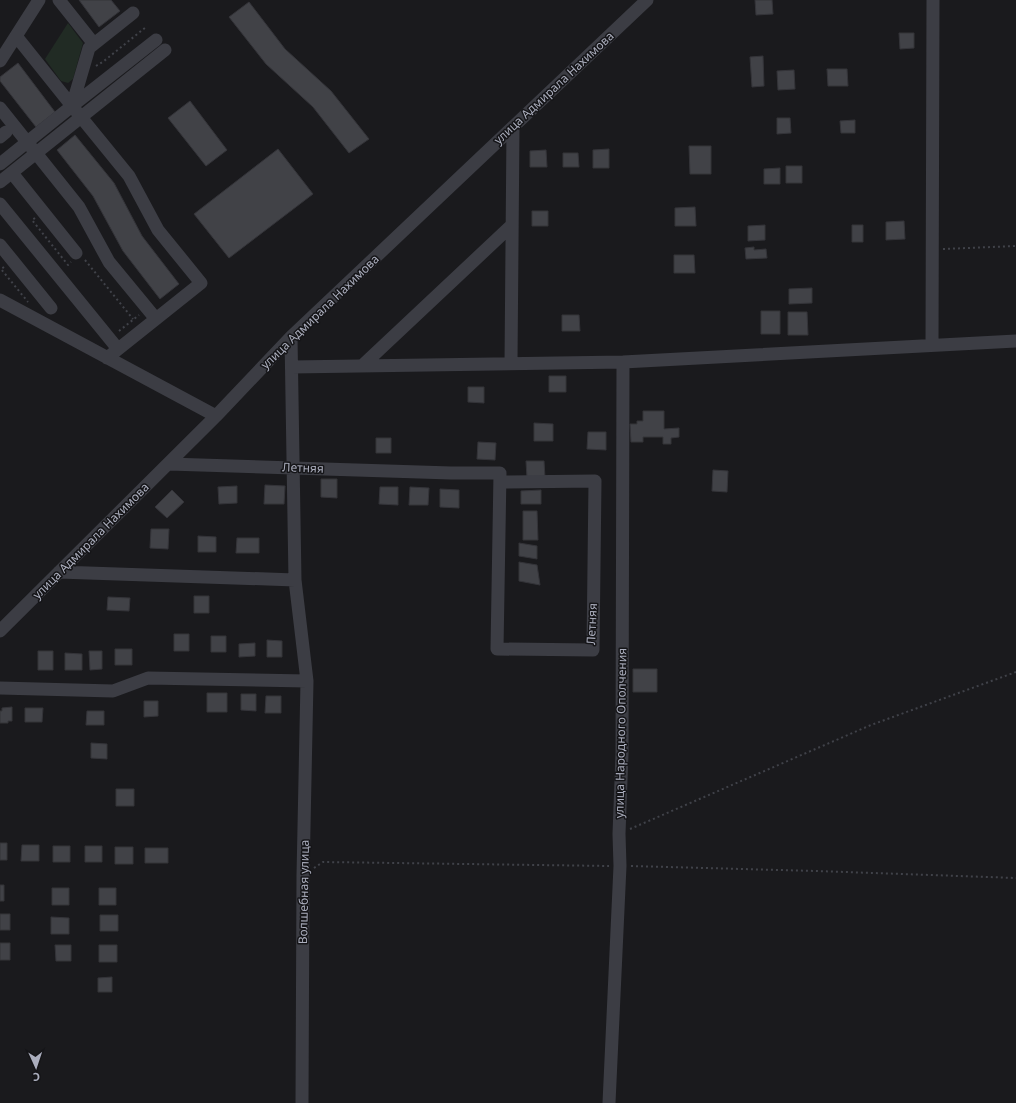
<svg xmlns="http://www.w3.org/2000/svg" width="1016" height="1103" font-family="'Noto Sans',sans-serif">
<rect width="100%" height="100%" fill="#1a1a1d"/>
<!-- green -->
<path fill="#212b24" d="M68,23l15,20 -10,36 -5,4 -7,-2 -16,-22z"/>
<!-- building -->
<path fill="#414247" stroke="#343439" d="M79,0h32l9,11 -21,16z
M755,0h17l1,14 -17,1z
M249,2l36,47 46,42 38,48 -20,14 -36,-46 -47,-43 -37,-47z
M899,33h15v15l-14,1z
M763,56l1,30 -12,1 -2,-30z
M18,63l37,49 -19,15 -36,-46v-4z
M827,69h20l1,17h-20z
M794,70l1,19 -17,1 -1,-19z
M190,101l37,49 -21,16 -38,-48z
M777,118h13l1,15 -14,1z
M855,120v13h-14l-1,-12z
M75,135l39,48 28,53 37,48 -19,15 -37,-48 -30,-55 -36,-46z
M689,146h22v28h-21z
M278,149l35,45 -84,64 -35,-44z
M609,149v19h-16v-18z
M546,150l1,17h-17v-16z
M563,153h15l1,14h-16z
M786,166h16v17h-16z
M780,168v16h-16v-15z
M695,207l1,19h-21v-18z
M532,211h16v15h-16z
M904,221l1,18 -19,1v-18z
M765,225v15l-17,1v-15z
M852,225h11v17h-11z
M754,247v3l12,-1 1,9 -21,1 -1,-11z
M674,255h20l1,18h-21z
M812,288v15l-23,1v-15z
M761,311h19v23h-19z
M788,312h19l1,23h-20z
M562,315h17l1,16h-18z
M549,376h17v16h-17z
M468,387h16v16l-16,-1z
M643,411h21v18l15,-1v9l-8,1v6h-8v-7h-20v5h-12l-1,-18h7v-3h6z
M534,423l19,1v17h-19z
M588,432h18v18l-19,-1z
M376,438h15v15h-15z
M478,442l18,1 -1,17 -18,-1z
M526,461h18l1,17h-18z
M713,470l15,1 -1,21 -15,-1z
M321,479h16v19l-16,-1z
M265,485l20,1 -1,18h-20z
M237,486v17l-18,1 -1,-17z
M380,487h18v18l-19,-1z
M410,487l19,1 -1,17h-19z
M440,489l19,1v18l-19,-1z
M172,490l12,12 -17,16 -12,-11z
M541,490v14h-20v-13z
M523,511h14l1,29h-15z
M151,529h18l-1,20 -18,-1z
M198,536l18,1v15h-18z
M237,538h22v15h-23z
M519,543l18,3v13l-18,-3z
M519,562l18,3 3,20 -21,-4z
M194,596h15v17h-15z
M108,597l22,1 -1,13 -22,-1z
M174,634h15v17h-15z
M211,636h15v16h-15z
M267,640l15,1v16h-15z
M255,643v13l-16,1v-13z
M115,649h17v16h-17z
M38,651h15v19h-15z
M89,651h13v18l-12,1z
M65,653l17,1v16h-17z
M633,669h24v23h-24z
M207,693h20v19h-20z
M241,694h15v17l-15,-1z
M266,696h15v17h-16z
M144,701h14v15l-14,1z
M12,707v14h-4v2h-8v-12h2v-3z
M25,708h18l-1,14h-17z
M87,711h17v14h-18z
M91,743l16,1v15l-16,-1z
M116,789h18v17h-18z
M0,843h7v17h-7z
M22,845h17v16h-18z
M53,846h17v16h-17z
M85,846h17v16h-17z
M115,847h18v17h-18z
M145,848h23v15h-23z
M0,885h4v16h-4z
M52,888h17v17h-17z
M99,888h17v17h-17z
M0,914h10v16h-10z
M100,915h18v16h-18z
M51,917l18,1v16h-18z
M0,943h10v17h-10z
M55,945h16v16h-15z
M99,945h18v17h-18z
M112,977v15h-14v-14z"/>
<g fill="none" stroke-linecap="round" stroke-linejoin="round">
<!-- path -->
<path stroke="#404249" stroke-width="2" stroke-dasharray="2 3" stroke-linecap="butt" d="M96,66l8,-5 42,-34
M35,218l-3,2 36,45 3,-3
M943,249l73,-3
M85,260l48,59
M4,267l-3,2 27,33
M119,331l20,-16
M630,829l241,-104 145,-53
M631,866l185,5 200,7
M314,868l9,-6 286,4"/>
<!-- minor -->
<path stroke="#3c3d44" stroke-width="13" d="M16,36l56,70 84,-66
M94,44l39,-31
M0,61l39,-61
M72,106l57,70 29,54 43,53 -94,75
M0,108l79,99 30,55 47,57
M0,137l6,-5
M0,164l72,-58 17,-58 5,-4 -35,-44
M12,173l64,80
M0,182l165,-132
M0,204l118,145
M0,245l51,63
M0,300l216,116
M291,337l4,243 12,101 -4,195 -1,227
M932,345l1,-345
M511,363l2,-236
M363,365l149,-140
M292,367l331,-5 393,-21
M169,464l282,9h49l-3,176 96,1 2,-169 -95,1
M59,572l236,8
M0,631l216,-215 75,-79 356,-337
M0,688l113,3 35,-13 159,3
M609,1103l11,-237 -1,-32 3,-80 1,-392"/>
</g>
<g text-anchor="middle" stroke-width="3" stroke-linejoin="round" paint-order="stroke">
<!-- street labels -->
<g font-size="12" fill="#abaebd" stroke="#151518">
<text transform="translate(554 88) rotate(-43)" y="4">улица Адмирала Нахимова</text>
<text transform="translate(320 312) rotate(-44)" y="4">улица Адмирала Нахимова</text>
<text transform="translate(303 468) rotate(2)" y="4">Летняя</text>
<text transform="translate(91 541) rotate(-45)" y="4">улица Адмирала Нахимова</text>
<text transform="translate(592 624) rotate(-87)" y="4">Летняя</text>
<text transform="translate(621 733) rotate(-89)" y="4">улица Народного Ополчения</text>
<text transform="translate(304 892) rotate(-89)" y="4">Волшебная улица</text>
</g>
</g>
<!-- north arrow -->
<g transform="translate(36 1067) rotate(177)" stroke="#151518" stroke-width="3" paint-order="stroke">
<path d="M0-3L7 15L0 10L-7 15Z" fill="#abaebd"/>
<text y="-6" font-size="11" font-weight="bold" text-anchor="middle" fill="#abaebd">С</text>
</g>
</svg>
